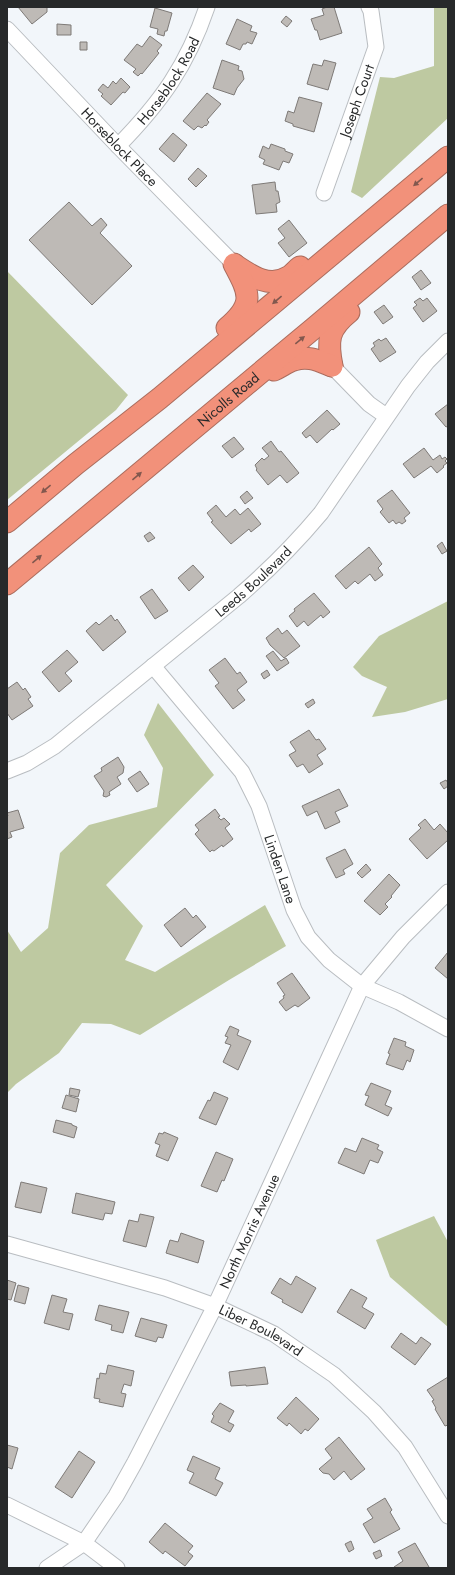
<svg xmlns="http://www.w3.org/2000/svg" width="455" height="1575" font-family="Jost,sans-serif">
<rect width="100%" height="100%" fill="#f2f6fa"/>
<!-- forest -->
<path fill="#bec9a1" d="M434,7h14v111l-86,80 -11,-6 29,-115 14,1 40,-12z
M7,271l121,124 -12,15 -109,90z
M448,601v98l-43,13 -33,5 15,-30 -25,-11 -9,-9 26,-31z
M158,703l56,72 -108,110 37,41 -18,34 30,12 110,-67 21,41 -57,34 -89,55 -29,-11 -29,-1 -23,30 -43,31 -9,9v-163l14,22 27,-24 12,-75 29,-28 68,-18 6,-39 -19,-33z
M434,1216l14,26v85l-58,-50 -14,-37z"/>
<!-- building -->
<path fill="#bebab6" stroke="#7e7a77" d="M18,7h29v5l-15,12z
M327,7h7l8,26 -22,7 -3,-10h-2l-4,-11 13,-4 -2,-6z
M155,8l17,5 -5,18h-2l-1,5 -7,-2 1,-5 -8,-2z
M286,16l6,5 -5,6 -6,-5z
M237,19l15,7 -2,5 7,2 -5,11 -5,-2 -1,2h-3l-3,6 -14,-6z
M57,24l14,1v10h-14z
M150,36l12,9 -5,6 2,2 -17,21 -1,-1 -3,3 -5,-4 3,-3 -12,-9 13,-16 5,3z
M80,42h7v8h-7z
M222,60l17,6 -1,4 4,1 2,8 -7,9 -3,7 -21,-7z
M324,60l12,3 -8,27 -21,-6 6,-20 9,2z
M121,78l9,9 -5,6 -2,-1 -12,13 -10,-9 2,-2 -5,-4 5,-6 5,4 5,-7 3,3z
M207,93l14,11 -14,16 2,2 -3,4 -1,-1 -3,3 -4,-2 -4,4 -11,-9z
M299,97l23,6 -8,29 -21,-6v-2l-8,-3 3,-10 6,2z
M173,133l14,12 -13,17 -15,-13z
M271,144l14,5v2l8,3 -4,9 -6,-2 -4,9 -16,-6 2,-4 -6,-3 4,-11 6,3z
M198,168l9,8 -11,11 -8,-8z
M275,182l1,9h2l2,11 -4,2 1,8 -21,2 -4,-29z
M69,202l23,24 9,-8 6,7 -7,8 32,33 -40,39 -63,-65z
M289,220l18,23 -18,14 -11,-14 7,-5 -7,-9z
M421,270l10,13 -10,7 -9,-13z
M420,298l3,3 4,-3 10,13 -14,11 -10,-14 4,-3 -3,-3z
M384,305l9,12 -10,7 -9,-12z
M386,338l10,14 -16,10 -9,-13 4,-3 -2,-3 6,-4 2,2z
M448,404v22l-2,1 -11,-13z
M327,410l13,14 -7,6 -1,-1 -15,14 -7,-8 -4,3 -4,-5z
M234,437l10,12 -12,9 -10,-12z
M271,441l8,11 2,-1 18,22 -12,10 -7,-8 -12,10 -12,-15 1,-1 -2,-4 7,-7 2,2 5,-4 -7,-8z
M424,448l9,12 7,-5 2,4 3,-2 2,2 -2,2 2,2 -4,3 1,1 -7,6 -6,-7 -17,12 -11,-14z
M392,490l18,23 -6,5 2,3 -4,3 -3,-2 -3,2 -3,-4 -4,3 -9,-11 3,-3 -6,-8z
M247,491l6,7 -8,6 -5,-7z
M216,505l10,12 9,-8 5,6 8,-7 13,16 -10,8 -2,-3 -18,15 -20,-22 2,-1 -6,-8z
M150,532l5,6 -7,4 -4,-6z
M442,542l5,9 -5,3 -5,-8z
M369,547l13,17 -4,4 5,7 -8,6 -5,-7 -12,10 -3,-3 -9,8 -11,-13z
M193,565l11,12 -15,14 -11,-13z
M152,589l16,22 -13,8 -15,-22z
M314,593l16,19 -7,6 -2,-3 -13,11 -4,-5 -7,6 -8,-11 6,-5 -1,-2z
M111,615l4,6 2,-2 9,13 -23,19 -17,-20 10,-9 3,3z
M278,628l4,6 5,-4 13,16 -16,12 -14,-13 -4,-7z
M67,650l11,12 -13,11 7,8 -13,11 -17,-20z
M273,651l8,10 5,-3 3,5 -12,8 -11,-15z
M225,658l12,16 3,-2 7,10 -10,8 8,10 -12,9 -18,-23 4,-3 -10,-13z
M267,670l3,5 -6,4 -3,-5z
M17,682l6,8 2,-2 6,9 -3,2 5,7 -21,14 -5,-7v-24z
M313,699l2,4 -7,5 -3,-4z
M309,730l7,10 3,-1 7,10 -9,6 6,9 -14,9 -6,-9 -6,3 -8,-12 7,-4 -6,-9z
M118,757l6,10 -1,6 -6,4 4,7 -12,8 1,3 -4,2 -3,-1 1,-5 -10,-15 8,-5 -1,-3z
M140,771l9,13 -12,8 -9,-13z
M446,780l2,3v3l-4,3 -4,-6z
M339,789l9,17 -13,6 5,10 -15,7 -8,-18 -10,5 -5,-10z
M215,809l5,7 -2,1 3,3 3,-2 6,6 -5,4 8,11 -10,8 -1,-2 -8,6 -2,-1 -2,2 -15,-18 4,-4 -4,-5z
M18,810l6,18 -14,4 2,5 -5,2v-23h1l-1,-3z
M425,819l9,11 6,-6 8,9v7l-21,19 -18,-20 12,-11 -3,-3z
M345,849l8,15 -10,6 2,4 -9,4 -10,-20z
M366,864l5,6 -9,8 -5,-5z
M389,874l11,11 -9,11 1,1 -7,7 3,3 -8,8 -16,-14z
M185,908l8,10 3,-3 10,12 -25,20 -17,-22z
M448,952v27l-13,-11z
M292,973l18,25 -12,9 -3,-2 -9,6 -7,-9 5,-4 -1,-2 2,-1 -8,-12z
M230,1026l9,4 -2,5 14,6 -13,29 -15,-8 8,-17 -6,-2 3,-6 -3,-1z
M394,1038l12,4 -1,4 9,4 -4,12 -3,-2 -4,10 -17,-6 4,-10 -2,-1z
M371,1083l20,8 -6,14 7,3 -4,8 -23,-11 4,-9 -4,-1z
M70,1088l10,2 -2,7 -9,-2z
M214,1092l14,6 -12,27 -17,-7 9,-18 2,1z
M66,1095l13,4 -3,13 -14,-4z
M56,1120l16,4v1l5,2 -3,11 -21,-6z
M164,1132l14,6 -10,23 -12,-5 4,-11 -5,-2 4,-10 4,1z
M362,1138l17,7 -2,4 6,3 -5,11 -8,-3 -6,14 -26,-11 7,-15 11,4z
M216,1152l17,7 -9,22 -2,-1 -5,12 -16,-6z
M21,1182l26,6 -6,25 -26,-6z
M76,1193l39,9 -3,12 -7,-1 -2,7 -31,-7z
M140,1214l14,3 -8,30 -23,-6 6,-21 9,2z
M181,1233l23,8 -6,22 -32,-10 4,-13 8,2z
M296,1276l20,12 -14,25 -20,-11 1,-2 -12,-7 9,-15 11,7z
M7,1280l9,3 -5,17 -4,-1z
M18,1285l11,3 -4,16 -11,-3z
M351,1289l16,9 -5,9 12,7 -9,15 -28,-17z
M52,1295l15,4 -4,13 10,2 -4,16 -25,-7z
M99,1305l30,7 -6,21 -12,-3 1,-5 -17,-5z
M141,1318l26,7 -4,13 -5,-1 -2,5 -21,-6z
M401,1333l15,11 5,-7 10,7 -16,21 -24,-18z
M108,1365l26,6 -3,15 -7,-2 -3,9 5,1 -3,13 -24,-5 1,-3 -6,-1 3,-20 2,1 1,-6 6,1z
M265,1367l3,17 -22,2v-1l-15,1 -2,-14z
M448,1377v48l-3,1 -10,-17 1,-1 -4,-7 2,-1 -7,-10z
M296,1397l23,22 -11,12 -3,-2 -4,5 -12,-11 -2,3 -10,-8z
M220,1403l14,8 -6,11 6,3 -4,7 -19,-10 3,-6 -2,-2z
M339,1437l26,32 -14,11 -7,-9 -10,9 -5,-6 -6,-1 -4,-4 13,-11 -7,-9z
M7,1445l11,3 -6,21 -5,-2z
M79,1451l16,11 -23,36 -17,-11z
M193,1456l27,12 -5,11 8,4 -7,13 -27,-13 5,-10 -7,-3z
M385,1498l7,12 -2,2 10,17 -26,14 -11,-19 10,-6 -6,-9z
M165,1523l28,23 -5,6 5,4 -8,10 -20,-15 -2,3 -14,-12z
M351,1541l3,8 -5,3 -4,-8z
M415,1543l14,24 -2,1h-32l-1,-1 9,-6 -5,-9z
M380,1550l2,6 -6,3 -3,-6z"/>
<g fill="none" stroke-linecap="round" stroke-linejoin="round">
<!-- minor casing -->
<g stroke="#b9bdc1" stroke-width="17">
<g id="minor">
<path id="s1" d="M7,29l111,117 116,118"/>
<path id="s2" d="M118,146c43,-44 69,-80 89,-139"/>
<path id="s3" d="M324,193l52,-146 -5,-36 -2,-4"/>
<path d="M332,366l37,38 17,12"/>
<path id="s4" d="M153,666l89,106 17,34 35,104 14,27 21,23 33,26 37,16 49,27"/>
<path id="s5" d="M7,771l20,-8 28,-17 184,-150c30,-26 57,-53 82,-83l87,-127 19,-24 21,-21"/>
<path id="s6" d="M7,1244l158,44 50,18 59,28 60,41 40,37 31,35 43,69"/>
<path d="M7,1505l77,38 33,25"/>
<path id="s7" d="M47,1568l37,-25 32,-47 19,-34 80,-156 147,-320 41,-49 45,-45"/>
</g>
</g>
<!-- highway casing -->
<g stroke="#ab6d5e" stroke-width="23">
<g id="highway">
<path d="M235,265c15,10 34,24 53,12 4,-2 8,-7 12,-10"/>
<path d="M227,328c28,-24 23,-34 7,-64"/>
<path d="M332,366c-5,-26 -4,-37 17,-54"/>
<path d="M274,370c7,-3 13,-8 20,-10 14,-5 25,1 38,6"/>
<path d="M7,522l69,-58 84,-66 288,-241"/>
<path id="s8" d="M7,584l307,-256 134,-113"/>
</g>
</g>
<!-- minor -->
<use href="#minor" stroke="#fff" stroke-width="15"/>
<!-- highway -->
<use href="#highway" stroke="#f2917a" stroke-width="21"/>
</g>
<!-- one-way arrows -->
<defs><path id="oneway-solid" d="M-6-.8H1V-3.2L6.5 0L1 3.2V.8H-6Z"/></defs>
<g fill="#82584e">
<use href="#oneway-solid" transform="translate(418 182) rotate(140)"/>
<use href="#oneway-solid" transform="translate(277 300) rotate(140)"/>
<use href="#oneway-solid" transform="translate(300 340) rotate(-39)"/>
<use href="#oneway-solid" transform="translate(137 476) rotate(-40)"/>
<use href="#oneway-solid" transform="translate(46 489) rotate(140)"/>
<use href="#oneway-solid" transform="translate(37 559) rotate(-40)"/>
</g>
<g text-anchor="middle" stroke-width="3" stroke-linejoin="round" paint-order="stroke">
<!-- street labels -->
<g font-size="14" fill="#27292a" stroke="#fff">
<text dy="5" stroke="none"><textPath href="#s2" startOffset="83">Horseblock Road</textPath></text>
<text dy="5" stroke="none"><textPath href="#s3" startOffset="98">Joseph Court</textPath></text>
<text dy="5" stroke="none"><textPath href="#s1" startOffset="163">Horseblock Place</textPath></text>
<text dy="5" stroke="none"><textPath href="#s8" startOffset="288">Nicolls Road</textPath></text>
<text dy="5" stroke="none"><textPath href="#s5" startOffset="312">Leeds Boulevard</textPath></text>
<text dy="5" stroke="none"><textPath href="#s4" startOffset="243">Linden Lane</textPath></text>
<text dy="5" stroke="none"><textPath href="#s7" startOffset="398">North Morris Avenue</textPath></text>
<text dy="5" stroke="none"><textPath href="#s6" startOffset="269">Liber Boulevard</textPath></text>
</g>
</g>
<!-- border -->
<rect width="455" height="1575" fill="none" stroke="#27292a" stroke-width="16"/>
</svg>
